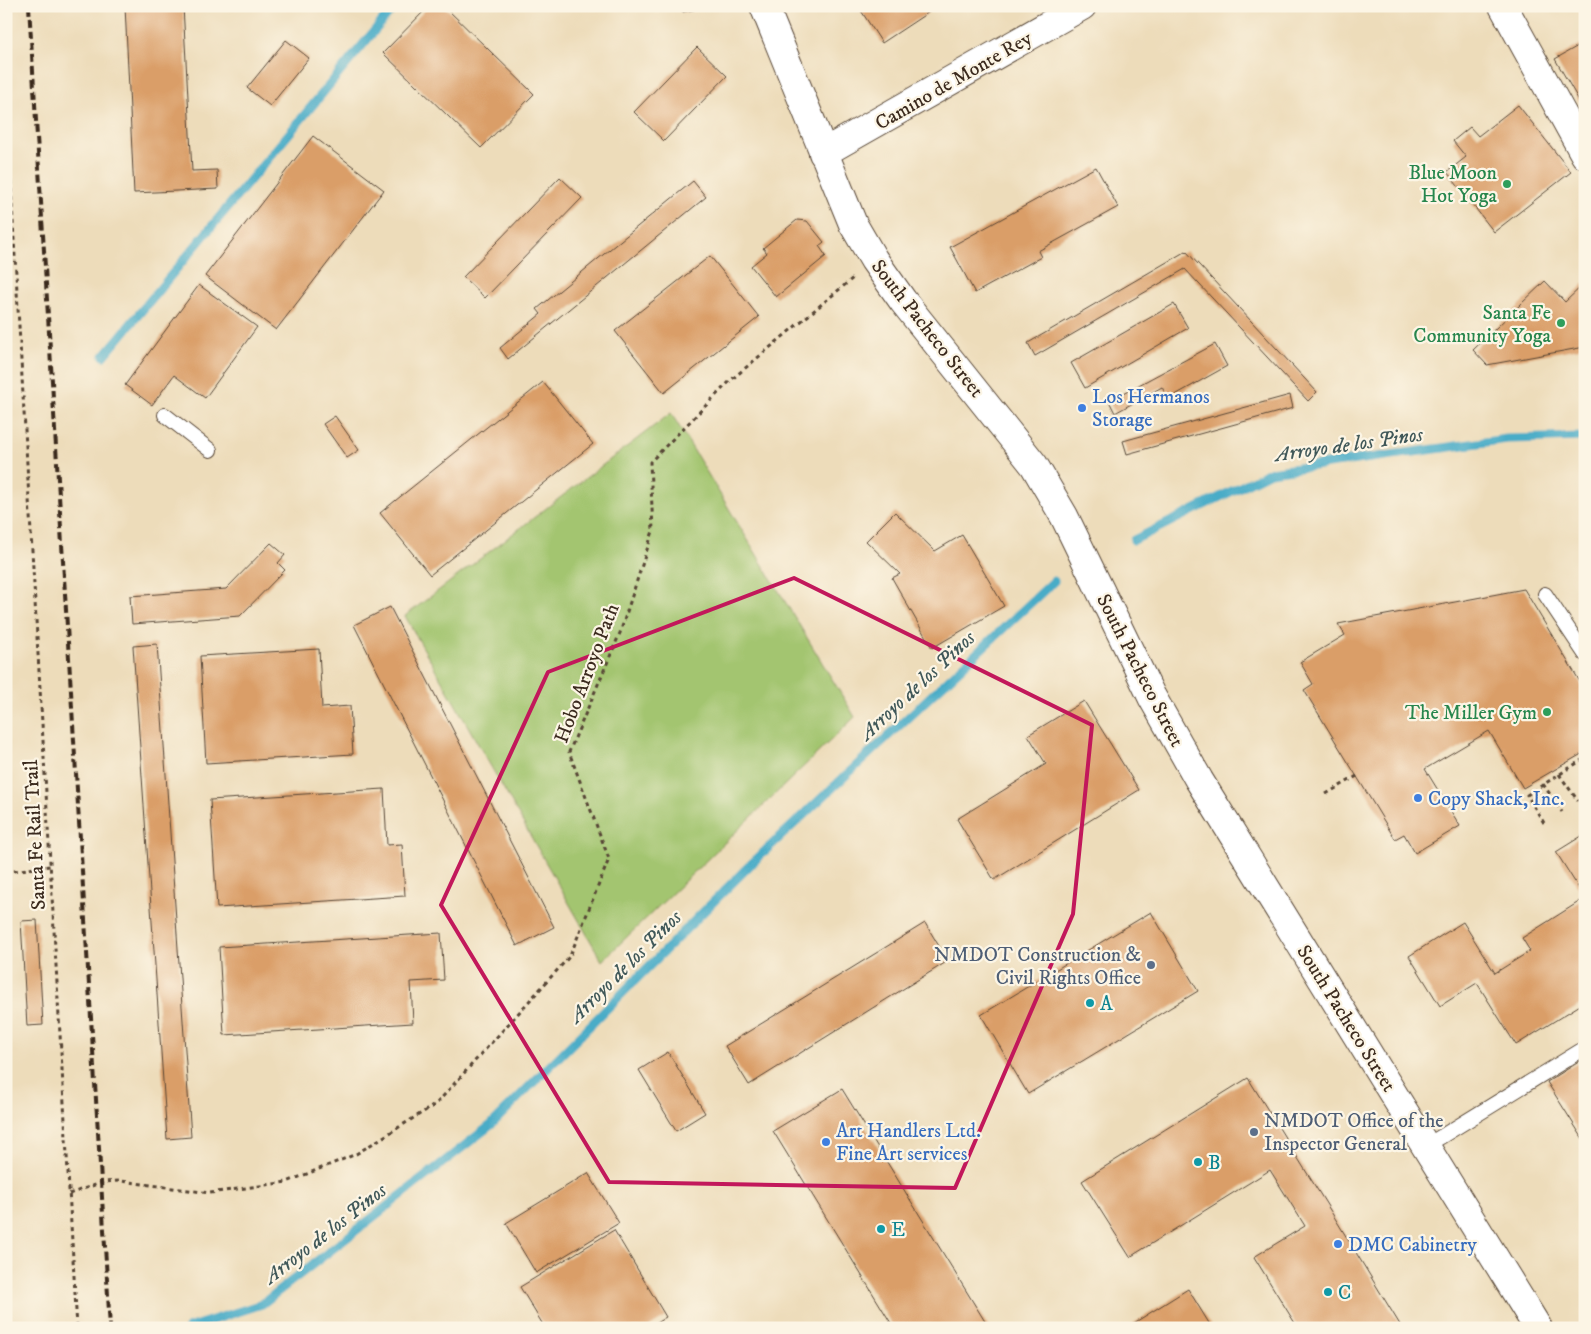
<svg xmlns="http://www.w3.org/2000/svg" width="1591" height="1334" font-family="'IM FELL DW Pica',serif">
<rect width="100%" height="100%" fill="#fcf5e5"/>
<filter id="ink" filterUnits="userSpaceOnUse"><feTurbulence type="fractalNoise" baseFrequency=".02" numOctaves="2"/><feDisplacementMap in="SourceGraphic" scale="10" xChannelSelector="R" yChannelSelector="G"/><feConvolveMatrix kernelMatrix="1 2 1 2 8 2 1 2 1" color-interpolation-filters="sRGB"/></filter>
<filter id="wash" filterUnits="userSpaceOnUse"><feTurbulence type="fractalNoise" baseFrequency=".0096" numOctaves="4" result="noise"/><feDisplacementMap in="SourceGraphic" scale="20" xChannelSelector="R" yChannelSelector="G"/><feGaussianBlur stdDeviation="1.12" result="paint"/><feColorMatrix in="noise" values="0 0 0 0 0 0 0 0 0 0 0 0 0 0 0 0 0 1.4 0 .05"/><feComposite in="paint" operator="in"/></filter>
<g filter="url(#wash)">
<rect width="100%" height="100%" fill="#eddcba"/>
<!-- green -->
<path fill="#a3c56f" stroke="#6f7846" d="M671,413l184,304 -253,244 -197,-345z"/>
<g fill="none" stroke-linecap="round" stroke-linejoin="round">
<!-- stream -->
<path stroke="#48acc7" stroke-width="9" d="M104,356l291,-350
M1134,540l136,-68 237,-33 78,-2
M188,1328l74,-24 229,-179 258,-259 305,-285"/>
</g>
<g id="blocks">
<!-- building -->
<path fill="#da9e68" d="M125,6h58l9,165 25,-1 1,19 -84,4z
M429,6h15l90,88 -53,54 -98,-95z
M677,6h20v3l-14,3z
M858,6h80l-56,37z
M286,40l23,18 -39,48 -23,-18z
M1585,42v69l-30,-52z
M697,47l30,29 -63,65 -30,-29z
M1518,105l53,67 -77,60 -47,-60 19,-15 -13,-16 17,-14 8,9z
M313,136l71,54 -108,140 -71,-54z
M1096,167l22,40 -80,44 3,6 -66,36 -25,-46z
M560,177l22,21 -97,100 -22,-21z
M693,181l13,16 -198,162 -8,-11 41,-34 -4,-5z
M797,220l10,1 17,21 -5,4 7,10 -50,41 -25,-31 16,-13 -4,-5z
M1186,251l131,141 -9,9 -123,-132 -150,87 -7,-13z
M710,256l49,61 -95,76 -49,-62z
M1545,281l20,21 20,-19v64l-98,18 -14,-15z
M199,285l58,42 -52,71 -31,-23 -22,30 -27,-20z
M1174,304l14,24 -103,60 -14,-25z
M1215,344l12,22 -59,33 -6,-12 -47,26 -6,-12z
M543,382l50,62 -163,131 -50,-62z
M1290,395l3,13 -166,46 -4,-13z
M335,416l24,34 -12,8 -24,-34z
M895,512l40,39 27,-16 42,71 -72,42 -40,-70 8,-4 -34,-33z
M271,543l14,12 -7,8 7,7 -45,46 -108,8 -2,-28 96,-7z
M1524,589l61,101v62l-62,36 -34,-57 -64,38 35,57 -45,27 -11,-19 -9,5 -91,-149 9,-6 -13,-22 45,-27 -7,-11z
M390,607l164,320 -37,19 -163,-321z
M157,644l34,493 -24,2 -34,-493z
M319,649l3,59 28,-2 3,48 -147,9 -6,-107z
M1084,701l55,89 -145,90 -37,-61 89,-55 -18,-29z
M384,789l3,56 15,-1 3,52 -188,12 -7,-108z
M1585,834v64l-29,-46z
M1585,898v104l-69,43 -39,-62 -37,23 -31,-50 54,-34 32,51 35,-22 -8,-13z
M1151,912l47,79 -170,103 -47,-79z
M37,920l6,105 -16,1 -6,-105z
M925,923l23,38 -199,124 -24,-39z
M441,933l3,47 -33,2 2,41 -189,12 -5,-88z
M668,1052l37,61 -29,18 -37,-61z
M1585,1058v84l-38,-60z
M1248,1078l82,132 72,118h-104l-44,-71 51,-31 -35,-56 -140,87 -48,-76z
M842,1089l147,239h-95l-121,-197z
M588,1173l31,50 -83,50 -30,-50z
M614,1230l52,87 -18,11h-103l-25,-41z
M1188,1289l24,39h-86z"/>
</g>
</g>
<g filter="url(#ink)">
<use href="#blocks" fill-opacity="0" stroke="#564535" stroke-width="1"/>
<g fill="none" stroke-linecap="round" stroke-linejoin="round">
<!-- lane casing -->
<g stroke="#564535" stroke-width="16">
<path id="lane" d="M165,415l45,35
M1545,594l40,60
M1426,1146l159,-98"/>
</g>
<!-- street casing -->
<g stroke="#564535" stroke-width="30">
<path id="street" d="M1503,6l82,149
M823,153l259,-147"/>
</g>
<!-- secondary casing -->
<g stroke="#564535" stroke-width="30">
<path id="secondary" d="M764,6l89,218 21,36 29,41 131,164 30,51 88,181 47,83 339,548"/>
</g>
<!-- path -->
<path stroke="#564535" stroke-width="3" stroke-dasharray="4 4" stroke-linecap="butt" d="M6,101l71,1227
M1559,774l19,27
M1543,784l19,28
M1326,794l31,-18
M1544,823l-17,-28 58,-37
M6,872l44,-6
M69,1194l34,-12 18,-1 89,12 77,-11 69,-28 80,-50 134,-148 39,-97 -40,-107 51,-119 33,-102 -3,-69 81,-82 122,-102"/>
<!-- lane -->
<use href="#lane" stroke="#fff" stroke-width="14"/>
<!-- street -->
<use href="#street" stroke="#fff" stroke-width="28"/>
<!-- secondary -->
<use href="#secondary" stroke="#fff" stroke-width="28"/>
<!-- rail -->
<path stroke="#3b2a1e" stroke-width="4" stroke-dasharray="8 4" stroke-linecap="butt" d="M29,6l81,1322"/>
</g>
</g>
<!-- marked area -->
<path fill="none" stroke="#c2185b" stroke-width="4" stroke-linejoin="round" d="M794,578l298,147 -19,189 -118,274 -346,-6 -168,-277 107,-233z"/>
<!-- markers -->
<g fill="#2e9e5b" stroke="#fcf5e5" stroke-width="2">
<circle cx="1507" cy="184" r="5"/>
<circle cx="1561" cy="323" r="5"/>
<circle cx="1547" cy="712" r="5"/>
</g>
<g fill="#3f7fe0" stroke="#fcf5e5" stroke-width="2">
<circle cx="1082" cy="408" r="5"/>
<circle cx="1418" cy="798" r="5"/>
<circle cx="826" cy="1142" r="5"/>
<circle cx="1338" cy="1244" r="5"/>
</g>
<g fill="#5c6f8a" stroke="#fcf5e5" stroke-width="2">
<circle cx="1151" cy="965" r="5"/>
<circle cx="1254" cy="1132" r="5"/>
</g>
<g fill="#0f9aa8" stroke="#fcf5e5" stroke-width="2">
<circle cx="1090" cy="1003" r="5"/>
<circle cx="1198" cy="1162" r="5"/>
<circle cx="881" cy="1229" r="5"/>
<circle cx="1328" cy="1292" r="5"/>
</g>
<g text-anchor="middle" stroke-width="4.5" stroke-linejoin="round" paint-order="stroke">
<!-- street labels -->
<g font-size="20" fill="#3b2a1e" stroke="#fcf5e5">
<text transform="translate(953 80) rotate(-30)" y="7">Camino de Monte Rey</text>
<text transform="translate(928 328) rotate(52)" y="7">South Pacheco Street</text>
<text transform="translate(1141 670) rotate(63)" y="7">South Pacheco Street</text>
<text transform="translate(586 673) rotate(-69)" y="7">Hobo Arroyo Path</text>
<text transform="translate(34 835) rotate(-93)" y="7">Santa Fe Rail Trail</text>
<text transform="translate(1347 1018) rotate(58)" y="7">South Pacheco Street</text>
</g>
<!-- leisure labels -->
<g font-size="20" fill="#27864d" stroke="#fcf5e5" text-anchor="end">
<text x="1497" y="179">Blue Moon<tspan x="1497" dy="23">Hot Yoga</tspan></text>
<text x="1551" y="319">Santa Fe<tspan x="1551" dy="23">Community Yoga</tspan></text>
<text x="1537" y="719">The Miller Gym</text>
</g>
<!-- shop labels -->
<g font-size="20" fill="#366cbe" stroke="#fcf5e5" text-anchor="start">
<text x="1092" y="403">Los Hermanos<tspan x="1092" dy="23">Storage</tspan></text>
<text x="1428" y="805">Copy Shack, Inc.</text>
<text x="836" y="1137">Art Handlers Ltd.<tspan x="836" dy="23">Fine Art services</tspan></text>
<text x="1348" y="1251">DMC Cabinetry</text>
</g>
<!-- service labels -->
<g font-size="20" fill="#4e5e75" stroke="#fcf5e5" text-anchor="end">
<text x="1141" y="961">NMDOT Construction &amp;<tspan x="1141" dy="23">Civil Rights Office</tspan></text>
<text x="1264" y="1127" text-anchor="start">NMDOT Office of the<tspan x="1264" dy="23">Inspector General</tspan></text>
</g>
<!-- culture labels -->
<g font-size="20" fill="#0d838f" stroke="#fcf5e5" text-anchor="start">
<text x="1100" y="1010">A</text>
<text x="1208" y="1169">B</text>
<text x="891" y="1236">E</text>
<text x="1338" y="1299">C</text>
</g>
<!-- water labels -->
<g font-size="21" font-style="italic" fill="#405859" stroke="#fcf5e5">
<text transform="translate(1349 444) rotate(-8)" y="7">Arroyo de los Pinos</text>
<text transform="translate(917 685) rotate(-43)" y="7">Arroyo de los Pinos</text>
<text transform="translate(625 966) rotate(-45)" y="7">Arroyo de los Pinos</text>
<text transform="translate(325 1233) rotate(-38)" y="7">Arroyo de los Pinos</text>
</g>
</g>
<!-- margin -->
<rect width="1591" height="1334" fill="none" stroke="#fcf5e5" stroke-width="25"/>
</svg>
